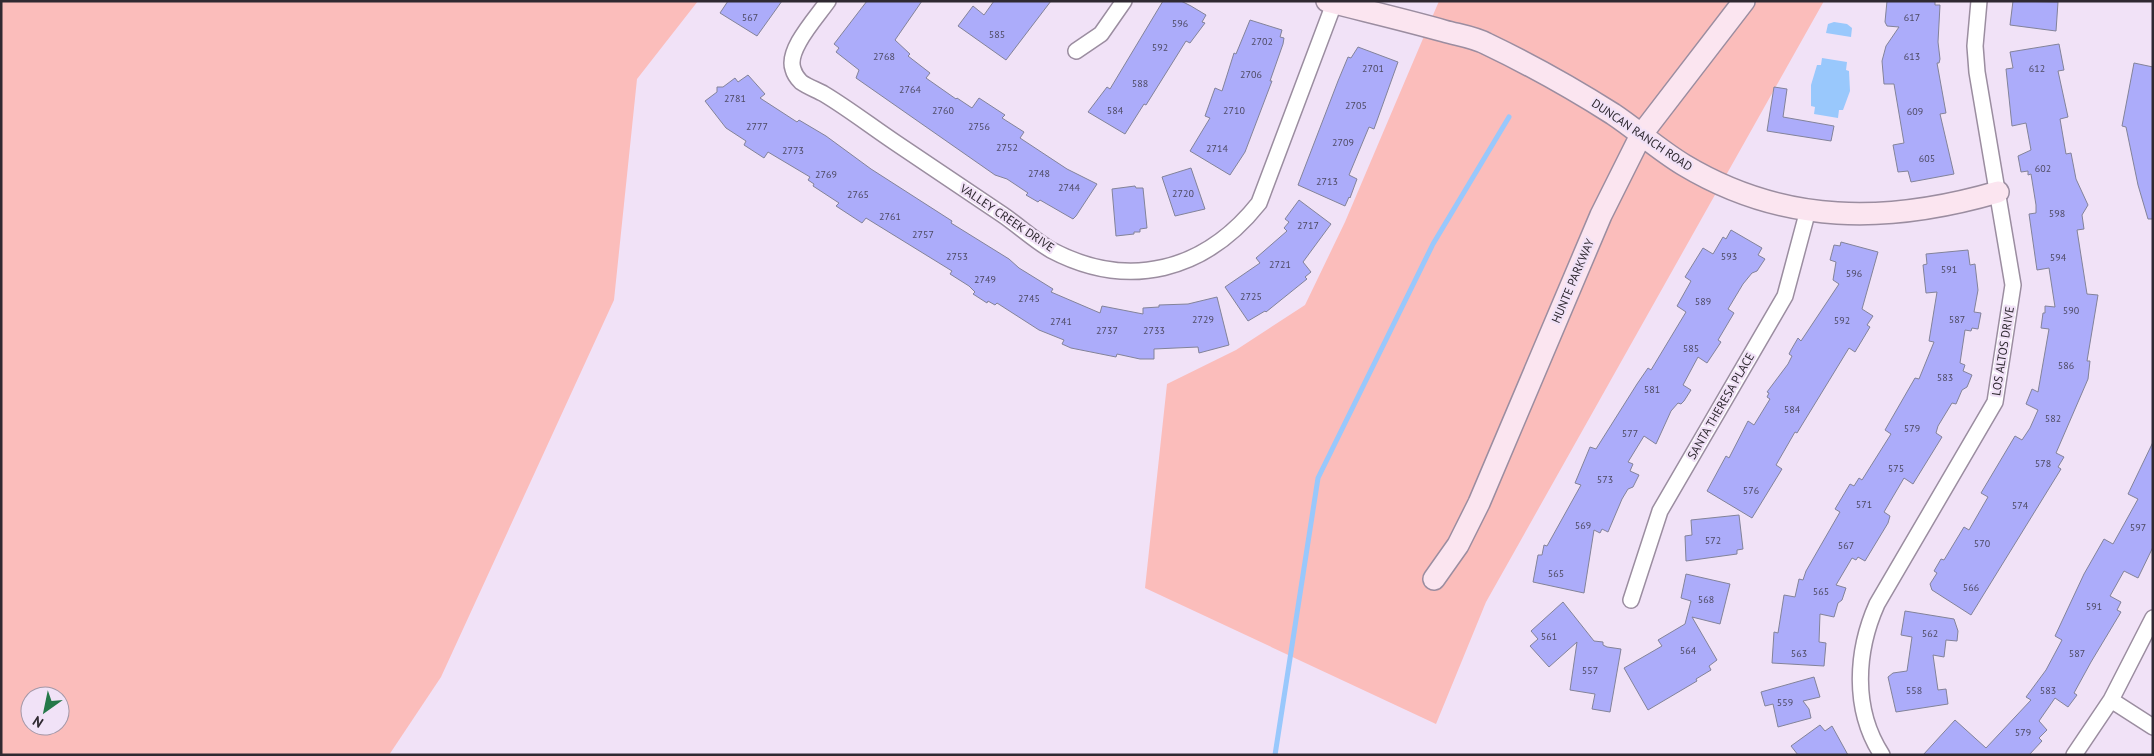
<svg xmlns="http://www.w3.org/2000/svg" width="2154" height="756" font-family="'PT Sans',sans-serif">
<rect width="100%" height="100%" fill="#f1e2f7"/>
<!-- green -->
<path fill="#fbbdbb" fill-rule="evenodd" d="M1,1h697l-61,78 -23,221 -173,377 -52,78h-388zM30,696h30v30h-30z
M1439,1h385l-338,601 -50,122 -291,-136 22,-204 69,-34 69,-45 40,-83z"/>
<!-- water -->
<path fill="#99c8fc" d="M1834,22l13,2 5,4 -1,9 -25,-4 2,-9z
M1822,58l25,4 -1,8 3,1 1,20 -7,19h-4l-1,8 -24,-4 1,-7 -4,-1v-21l6,-20h4z"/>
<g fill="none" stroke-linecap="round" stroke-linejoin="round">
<!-- stream -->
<path stroke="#99c8fc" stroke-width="5" d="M1275,755l43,-277 115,-234 76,-127"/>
</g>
<!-- building -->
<path fill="#acacfa" stroke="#838399" d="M728,1h54l-25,35 -37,-23z
M867,1h55l-27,39 15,14 -2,2 22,17 -4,5 30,21 1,-1 15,10 7,-10 26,17 -3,3 22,14 -4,6 47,31 30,15 -21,32 -3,3 -33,-19 -2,2 -12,-7 2,-2 -21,-14 -12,-4 -139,-97 3,-8 -23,-18 3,-4 -5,-4z
M994,1h57l-45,59 -48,-34 15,-20 11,9z
M1163,1h18l10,5 15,9 -4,7 3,1 -15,20 -4,-2 -40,64 -2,-1 -19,30 -37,-22 19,-25 3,2z
M1887,1h48v4h5l-2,37 2,17 -1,4h-2l9,50 -6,1 14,60 -43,8 -3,-11 -10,1 -5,-27 11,-2 -10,-59h-10l-2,-23 4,-15 13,-19 -12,-1 -2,-4z
M2013,1l45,1 -2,29 -46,-6z
M1250,20l32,10 -2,7 4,1 -1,6 -13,37h2l-27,71 -15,23 -40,-24 20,-33 -5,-2 10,-28 7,3 12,-38 2,1z
M2059,44l5,26 -6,1 10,46 -8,2 6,35 5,-1 5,26 12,26 -6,10 2,14 -7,1 10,64 11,1 -11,66h3l-2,18 -32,74 8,4 -6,10 3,2 -90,146 -39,-25 -2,-6 7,-11 -3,-2 7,-12 3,1 20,-33 5,3 19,-33 -7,-4 34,-57 7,4 8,-12 8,-18 -12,-6 6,-15 6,3 11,-63 -8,-1 2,-15h2v-7l10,1 -6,-39 -12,2 -8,-56 7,-1v-8l-5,-31 -3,1v-4l-7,1 -3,-16 13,-6 -5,-27 -14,3 -6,-57 7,-1 -3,-16z
M1358,47l40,15 -24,67 -5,-2 -20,48 8,4 -7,19 -1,-1 -4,9 -47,-21 40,-104 10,-24 3,1z
M2134,63l19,4v152h-5l-10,-34 -12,-58 -4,-1z
M748,75l17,19 -5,4 37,24 2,-2 27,16 45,33 81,52 -1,2 58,36 10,9 34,21 -2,3 49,21 2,-7 41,8v-6l16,-1v-2l29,-1 29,-7 12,48 -30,8 -1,-6 -44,2v10h-14l-23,-5 -1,3 -45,-9 -9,-4 2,-4 -25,-10 -42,-27 -2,2 -7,-4 -1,2 -14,-9 2,-2 -6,-6 -19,-12 2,-3 -86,-53 -4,5 -26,-17 3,-3 -26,-17 1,-2 -6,-4 2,-3 -42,-25 -4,6 -20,-13 2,-4 -20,-13 -21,-27 12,-9v-5h6l12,-9 3,4z
M1774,87l13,2 -4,28 51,9 -3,15 -64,-10z
M1191,168l14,41 -30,7 -13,-39z
M1135,186l1,2h7l4,40 -7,1v3h-6v2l-18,2 -4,-47z
M1299,200l32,24 -28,38 8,10 -6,5 2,2 -41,33 -1,-1 -17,10 -23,-34 35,-24 -4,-5 31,-27 -3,-3 5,-6 -4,-3z
M1731,230l31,18 -4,7 7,4 -8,12 -5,2 -9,11 -15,25 6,4 -16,27 3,2 -14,21 -9,-6 -15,28 8,5 -7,11 -3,3 -3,-1 -7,8 -15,33 -12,-8 -16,26 5,2 -3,7 9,4 -6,12 -5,2 -6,10 -14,33 -6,-3 -2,4 -6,-3 -10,63 -51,-11 5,-27h4l2,-10 3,1 34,-61 -6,-2 15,-36 6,2 41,-65 11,-16 3,2 35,-58 -9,-6 14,-25 -6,-4 18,-29 10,6 10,-17 3,2z
M1841,242l37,10 -16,57 11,7 -6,9 3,2 -15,25 -6,-4 -52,85 -2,-1 -19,33 6,4 -30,49 -45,-27 19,-35 3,2 19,-37 6,4 16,-26 -3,-2 2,-4 -2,-1 21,-28 4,-8 -3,-2 2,-4 7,-12 3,3 38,-57 -6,-4 3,-18 -6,-2 4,-15 6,1z
M1968,250l2,15 5,-1 3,26 -4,22 7,1 -3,16 -6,-1 -1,3 -6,-1 -5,33 5,2 -2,6 9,4 -5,12 -5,3 -6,14 -4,-1 -14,23 -2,7 6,4 -29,47 -9,-6 -20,34 6,4 -2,7 -23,38 -7,-4 -2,3 -4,-2 -16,27 10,3 -4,12 -4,3 -4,14 -14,-3 -1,28 7,1 -2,23 -52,-3 2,-31 4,1 6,-38 11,2 4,-18 4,1 3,-9 34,-59 -5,-3 15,-25 4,2 5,-8 3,2 29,-46 -6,-4 30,-52 4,1 15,-37 -5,-1 8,-49 -11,1 -3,-28 4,-1 -1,-10z
M2153,442v105l-15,31 -14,-7 -14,25 11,6 -4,8 4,2 -30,50 -17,31 3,2 -9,12 -13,-9 -16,23 8,9 -8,8 3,3 -13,14h-106l32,-35 31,28 45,-48 -5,-3 20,-27 16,-30 -7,-4 29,-62 20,-35 9,5 25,-45 -10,-5z
M1739,515l4,34 -6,1v4l-51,7 -1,-25 7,-1 -1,-15z
M1686,574l44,10 -10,40 -28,-7 25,43 -8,6 2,4 -15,9 1,2 -49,29 -24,-42 38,-22 -4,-6 27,-16 6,-23 -10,-3z
M1563,602l31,39 9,1v3l4,2 14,2 -11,63 -18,-3 3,-15 -25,-4 7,-48 -28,25 -19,-21 8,-7 -7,-8z
M1905,611l49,8 4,12 -1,10 -11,-1 -2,17 -11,-2 5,35 8,-1 2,15 -52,8 -8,-35 5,-4 14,-2 5,-34 -11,-2z
M1814,677l6,20 -17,4 6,8 2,9 -33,9 -5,-23 -8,2 -4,-14z
M1820,725l5,6 7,-5 16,29h-50l-7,-9z"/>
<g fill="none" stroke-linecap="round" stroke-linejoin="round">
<!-- street casing -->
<g stroke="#9b8da0" stroke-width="18">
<path id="street" d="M828,1c-11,16 -42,49 -35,68 1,4 5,10 8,13 7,5 16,8 23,12 25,15 48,33 72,49 36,24 71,48 107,72 16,11 31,25 48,35 78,41 154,21 208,-47l76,-202
M1076,51l25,-17 23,-33
M1631,600l29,-89 125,-215 23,-86
M2111,700l42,27
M1882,755c-30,-46 -26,-104 -5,-151l118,-202 18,-117 -36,-213 -2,-26 4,-45
M2074,755l37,-55 42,-82"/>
</g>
<!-- secondary casing -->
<g stroke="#9b8da0" stroke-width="24">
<path id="secondary" d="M1327,1c39,10 78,19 117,30 14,4 30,6 43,13 44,21 85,44 126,70 24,16 46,36 71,51 100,60 204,59 314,27
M1434,579l24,-34 21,-42 122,-288 40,-80 103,-134"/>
</g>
<!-- street -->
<use href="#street" stroke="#fff" stroke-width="15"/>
<!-- secondary -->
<use href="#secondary" stroke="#fbe5f0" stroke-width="21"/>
</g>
<g text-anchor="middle" stroke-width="4.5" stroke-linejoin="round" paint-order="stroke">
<!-- number labels -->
<g font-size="10" fill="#4e4a63">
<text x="750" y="21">567</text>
<text x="1912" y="21">617</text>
<text x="1180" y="27">596</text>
<text x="997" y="38">585</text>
<text x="1262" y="45">2702</text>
<text x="1160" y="51">592</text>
<text x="884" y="60">2768</text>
<text x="1912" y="60">613</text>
<text x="1373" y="72">2701</text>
<text x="2037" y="72">612</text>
<text x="1251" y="78">2706</text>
<text x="1140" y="87">588</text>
<text x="910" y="93">2764</text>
<text x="735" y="102">2781</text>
<text x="1356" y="109">2705</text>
<text x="943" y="114">2760</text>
<text x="1115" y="114">584</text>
<text x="1234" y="114">2710</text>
<text x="1915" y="115">609</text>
<text x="757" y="130">2777</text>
<text x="979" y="130">2756</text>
<text x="1343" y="146">2709</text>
<text x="1007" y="151">2752</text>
<text x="1217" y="152">2714</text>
<text x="793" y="154">2773</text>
<text x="1927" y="162">605</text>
<text x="2043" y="172">602</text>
<text x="1039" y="177">2748</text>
<text x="826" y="178">2769</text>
<text x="1327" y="185">2713</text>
<text x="1069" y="191">2744</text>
<text x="1183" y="197">2720</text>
<text x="858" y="198">2765</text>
<text x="2057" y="217">598</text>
<text x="890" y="220">2761</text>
<text x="1308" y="229">2717</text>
<text x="923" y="238">2757</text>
<text x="957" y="260">2753</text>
<text x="1729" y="260">593</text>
<text x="2058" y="261">594</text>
<text x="1280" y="268">2721</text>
<text x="1949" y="273">591</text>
<text x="1854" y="277">596</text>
<text x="985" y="283">2749</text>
<text x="1251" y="300">2725</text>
<text x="1029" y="302">2745</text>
<text x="1703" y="305">589</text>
<text x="2071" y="314">590</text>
<text x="1203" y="323">2729</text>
<text x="1957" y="323">587</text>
<text x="1842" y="324">592</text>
<text x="1061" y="325">2741</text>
<text x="1107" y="334">2737</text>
<text x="1154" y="334">2733</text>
<text x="1691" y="352">585</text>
<text x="2066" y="369">586</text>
<text x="1945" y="381">583</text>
<text x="1652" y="393">581</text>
<text x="1792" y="413">584</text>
<text x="2053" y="422">582</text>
<text x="1912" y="432">579</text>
<text x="1630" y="437">577</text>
<text x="2043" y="467">578</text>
<text x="1896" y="472">575</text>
<text x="1605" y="483">573</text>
<text x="1751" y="494">576</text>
<text x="1864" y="508">571</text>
<text x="2020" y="509">574</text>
<text x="1583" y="529">569</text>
<text x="2138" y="531">597</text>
<text x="1713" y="544">572</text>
<text x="1982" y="547">570</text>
<text x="1846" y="549">567</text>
<text x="1556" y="577">565</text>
<text x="1971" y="591">566</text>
<text x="1821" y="595">565</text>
<text x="1706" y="603">568</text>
<text x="2094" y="610">591</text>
<text x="1930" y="637">562</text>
<text x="1549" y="640">561</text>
<text x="1688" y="654">564</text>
<text x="1799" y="657">563</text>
<text x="2077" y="657">587</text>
<text x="1590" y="674">557</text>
<text x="1914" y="694">558</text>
<text x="2048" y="694">583</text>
<text x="1785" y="706">559</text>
<text x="2023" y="736">579</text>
</g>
<!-- street labels -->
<g font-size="12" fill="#2f2931" stroke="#f1e2f7">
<text transform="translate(1642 135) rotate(34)" y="4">DUNCAN RANCH ROAD</text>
<text transform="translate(1007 218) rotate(34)" y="4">VALLEY CREEK DRIVE</text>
<text transform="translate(1573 281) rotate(-67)" y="4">HUNTE PARKWAY</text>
<text transform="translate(2003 351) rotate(-81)" y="4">LOS ALTOS DRIVE</text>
<text transform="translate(1721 406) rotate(-60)" y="4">SANTA THERESA PLACE</text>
</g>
</g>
<!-- border -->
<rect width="2154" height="756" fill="none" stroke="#2f2931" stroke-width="5"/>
<!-- north arrow -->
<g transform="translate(45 711) rotate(213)"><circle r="24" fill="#f1e2f7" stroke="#a398a8"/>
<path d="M0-4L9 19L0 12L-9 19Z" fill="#257849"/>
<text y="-8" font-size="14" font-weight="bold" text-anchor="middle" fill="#2f2931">N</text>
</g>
</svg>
